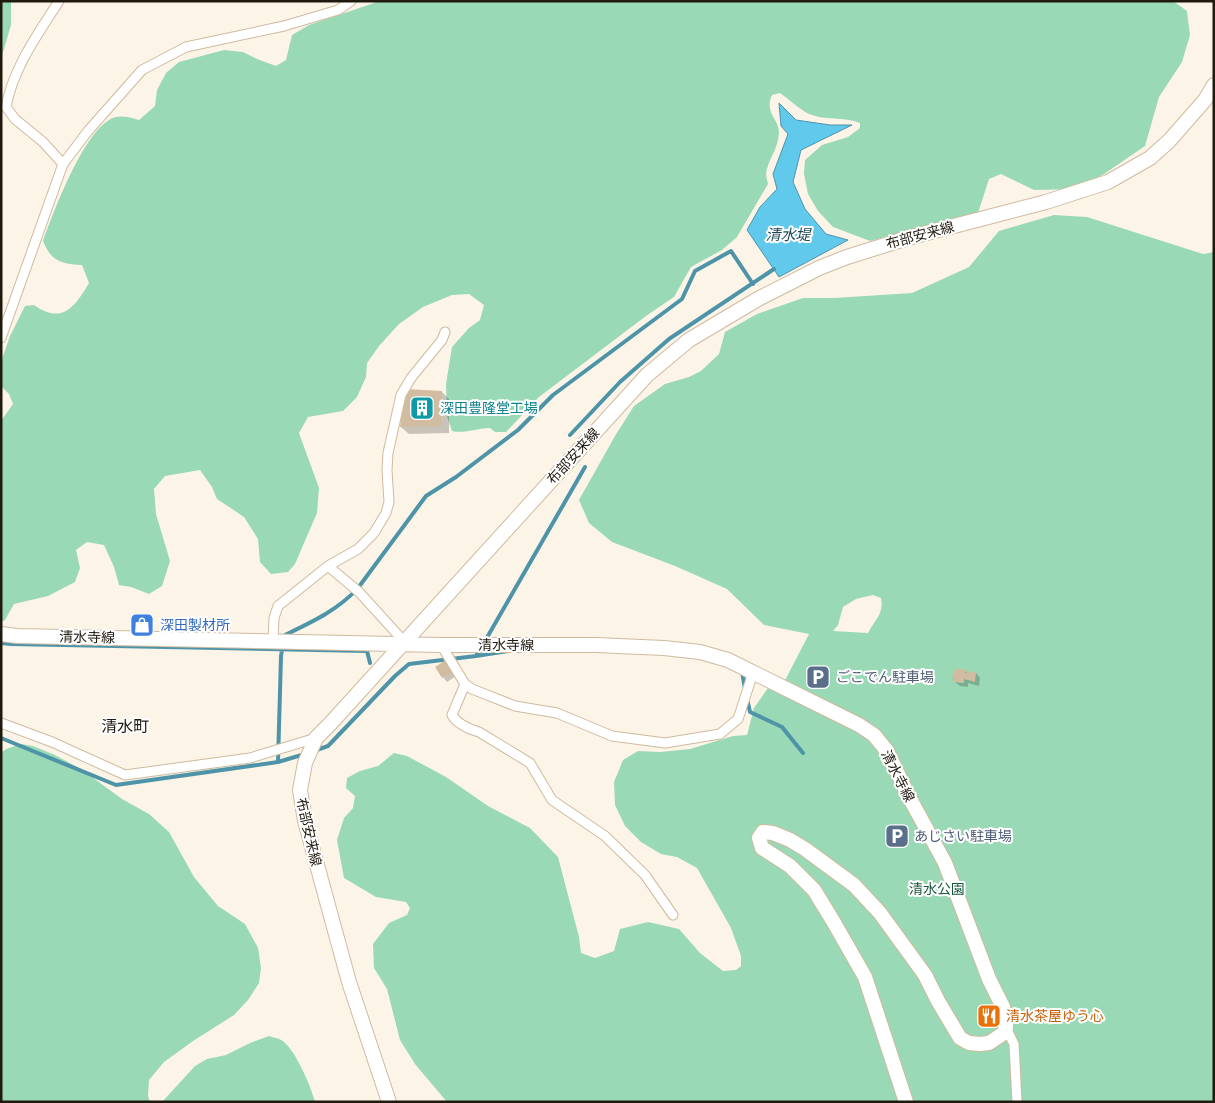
<svg xmlns="http://www.w3.org/2000/svg" width="1215" height="1103" font-family="Signika,'Noto Sans JP',sans-serif">
<rect width="100%" height="100%" fill="#fdf4e8"/>
<!-- green -->
<path fill="#9ad9b5" fill-rule="evenodd" d="M1,1h10v24l-10,34z
M380,1h793l14,10 3,24 -8,27 -23,35 -14,49 -41,28 -27,15 -43,1 -33,-16 -12,5 -11,34 -108,28 -37,-14 -15,-16 -10,-17 -4,-20 1,-14 17,-15 26,-8 12,-9v-5c-16,-7 -35,-2 -51,-9 -10,-5 -19,-14 -29,-21l-8,2c-8,18 7,24 7,37 -1,17 -8,23 -12,37 -2,4 0,11 1,15l-31,53 -15,13 -31,17 -17,30 -28,19 -107,81 -33,35h-11l-5,-4c-13,0 -25,6 -38,3l-5,-15 -1,-32 6,-37 17,-19 11,-8 4,-15 -15,-11 -17,1 -29,12 -24,17 -20,22 -12,17 -1,14 -9,20 -14,14 -35,6 -9,16 20,55 -2,25 -22,51 -7,8 -17,2 -11,-12 -2,-23 -14,-22 -27,-18 -5,-12 -12,-17 -35,6 -11,13 2,25 14,47 -8,25 -13,8 -18,-7 -12,-2 -5,-18 -10,-22 -17,-3 -11,8 4,18 -5,14 -27,14 -34,8 -9,16 -4,2v-201l12,-17 -4,-10 -8,-8v-24l9,-26 15,-30 9,-1c28,20 41,2 55,-22l-7,-18c-21,-1 -31,-4 -39,-24 11,-30 39,-105 66,-121 9,-6 20,-3 30,0l16,-14 2,-16 9,-17 13,-11 45,-12 19,2 14,7 19,7 10,-6 6,-25 17,-10z
M1054,215l33,2 116,37 11,-2v850h-767l-32,-38 -15,-24 -13,-51 -13,-21 -1,-24 16,-21 18,-8 3,-7 -4,-6 -30,-5 -32,-19 -7,-38 7,-22 9,-10 2,-12 -9,-8 1,-10 13,-7 18,-5 16,-13 13,3 39,21 42,29 42,22 28,29 21,80 2,16 14,5 19,-7 6,-22 28,-7 31,7 21,24 23,18 13,-1 5,-4v-10l-10,-28 -34,-60 -20,-11 -16,-3 -20,-12 -16,-16 -10,-21 -1,-23 9,-22 15,-9 22,1 30,-3 43,-13 14,-1 7,-27 14,-20 11,4 30,-58 -45,-9 -37,-36 -52,-23 -63,-24 -23,-19 -10,-23 36,-64 19,-30 31,-22 24,-7 12,-6 18,-17 6,-22 32,-18 46,-16h31l78,-5 57,-26 30,-36zM873,595l8,3c3,17 -6,21 -13,35l-35,-2 5,-6 5,-18 13,-8z
M21,744l12,2 22,9 26,14 41,30 27,15 20,18 25,45 24,29 27,18 13,24 3,20 -2,15 -11,17 -14,15 -41,26 -29,21 -15,18 -1,16 2,6h-149v-349l5,-4z
M269,1036c5,2 11,2 15,6 12,10 27,44 31,60h-159l7,-1 32,-35 12,-7 19,-4 24,-12z"/>
<!-- water -->
<path fill="#61c9eb" stroke="#4e94a9" d="M779,103l17,17 34,5h22l-51,25 -8,32 12,27 21,25 22,6 -69,37 -32,-47 13,-23 17,-18 -4,-15 15,-40 -7,-8z"/>
<!-- shadow -->
<path fill="#0003" d="M442,392l7,7v34l-40,1 -8,-7z
M445,661l11,15 -9,6 -4,-5z
M965,671l4,4 7,-2 4,5 -1,8 -11,-3v4l-8,-1 -5,-4 -2,-4z"/>
<g fill="none" stroke-linecap="round" stroke-linejoin="round">
<!-- stream -->
<path stroke="#4e94a9" stroke-width="4" d="M570,435l50,-53 49,-43 105,-70
M285,638v-3c27,-13 53,-25 73,-47l68,-92 30,-19 62,-47 35,-35 129,-96 13,-28 36,-20 22,33
M485,641l100,-174
M1,643l10,1 356,7 3,12
M476,656l32,-5
M742,672l3,17
M747,699l3,13 32,15 21,26
M1,738l115,47 162,-23 27,-8
M314,751l14,-5 67,-70 14,-12 67,-8 4,-7
M278,762l3,-106 2,-11"/>
</g>
<!-- building -->
<path fill="#d1bc9f" d="M405,389l37,2v35l-42,1z
M446,660l7,11 -11,7 -7,-11z
M955,669h10v4h3l1,-2 7,1 -1,10 -11,-3v4l-10,-1v-4h-2z"/>
<g fill="none" stroke-linecap="round" stroke-linejoin="round">
<!-- minor casing -->
<g stroke="#cfba9e" stroke-width="11">
<path id="minor" d="M59,1c-21,33 -46,67 -53,106l9,12 28,23 20,22
M1,338l62,-174 25,-33 54,-61 44,-23 98,-21 54,-16 13,-9
M328,566l31,26 40,44 3,8
M273,641l1,-23 4,-12 50,-40 30,-17 16,-16 12,-20 3,-11 -2,-32 1,-17 13,-58 10,-17 31,-38 3,-8
M441,645l24,39 -13,31c5,9 17,14 27,17l51,31 22,37 53,36 40,39 28,40
M465,684l7,5 43,17 42,7 55,23 53,7 55,-9 18,-15 15,-46
M1,723l51,19 73,33 125,-17 66,-20
M1006,1028l8,16 3,58"/>
</g>
<!-- secondary casing -->
<g stroke="#cfba9e" stroke-width="16">
<path id="secondary" d="M1,634l16,2 424,9h155l68,3 36,4 28,8 131,65 15,10 13,16 21,44 37,68 44,116 14,28 3,15v6l-2,5 -15,10 -9,1 -11,-1 -9,-5 -22,-37 -13,-26 -45,-62 -26,-28 -49,-36 -15,-9 -17,-7 -10,-1 -4,6 3,10 28,18 24,24 19,31 32,56 41,125
M389,1102l-40,-120 -44,-161 -5,-31 5,-27 11,-25 14,-14 317,-349 42,-35 69,-41 61,-31 28,-11 61,-19 138,-36 62,-20 42,-24 19,-17 36,-41 9,-15"/>
</g>
<!-- minor -->
<use href="#minor" stroke="#fff" stroke-width="9"/>
<!-- secondary -->
<use href="#secondary" stroke="#fff" stroke-width="14"/>
</g>
<!-- icons -->
<defs>
<g id="building-square" transform="scale(1.25)"><rect x="-9" y="-9" width="18" height="18" rx="4" fill="#0f9aa8" stroke="#fff"/><path d="M-4-6H4V6H1V3H-1V6H-4ZM-2.5-4.3h1.7v1.8h-1.7ZM.8-4.3h1.7v1.8H.8ZM-2.5-1h1.7V.8h-1.7ZM.8-1h1.7V.8H.8Z" fill="#fff"/></g>
<g id="shop-square" transform="scale(1.25)"><rect x="-9" y="-9" width="18" height="18" rx="4" fill="#3f7fe0" stroke="#fff"/><path d="M-5-2.5h2.3a2.7 3.5 0 0 1 5.4 0H5L5.5 6h-11ZM-1.5-2.5h3a1.5 2.3 0 0 0-3 0Z" fill="#fff"/></g>
<g id="parking-square" transform="scale(1.25)"><rect x="-9" y="-9" width="18" height="18" rx="4" fill="#5c6f8a" stroke="#fff"/><path d="M-3.5-5.5H1a3.5 3.5 0 0 1 0 7H-1V5.5H-3.5ZM-1-3.4V-.6H.8a1.4 1.4 0 0 0 0-2.8Z" fill="#fff"/></g>
<g id="restaurant-square" transform="scale(1.25)"><rect x="-9" y="-9" width="18" height="18" rx="4" fill="#e8710a" stroke="#fff"/><path d="M-5-6h1v4h1v-4h1v4h1v-4h1v5L-1.5 .5V6h-2V.5L-5-1ZM5-6V6H3V1.5H1.5Q1.5-4 5-6Z" fill="#fff"/></g>
</defs>
<g fill-rule="evenodd">
<use href="#building-square" x="422" y="408"/>
<use href="#shop-square" x="142" y="625"/>
<use href="#parking-square" x="818" y="677"/>
<use href="#parking-square" x="897" y="836"/>
<use href="#restaurant-square" x="989" y="1016"/>
</g>
<g text-anchor="middle" stroke-width="4" stroke-linejoin="round" paint-order="stroke">
<!-- street labels -->
<g font-size="14" fill="#20190e" stroke="#fff">
<text transform="translate(920 235) rotate(-15)" y="5">布部安来線</text>
<text transform="translate(573 456) rotate(-48)" y="5">布部安来線</text>
<text transform="translate(87 637) rotate(1)" y="5">清水寺線</text>
<text x="506" y="650">清水寺線</text>
<text transform="translate(898 776) rotate(63)" y="5">清水寺線</text>
<text transform="translate(309 832) rotate(77)" y="5">布部安来線</text>
</g>
<!-- culture labels -->
<g font-size="14" fill="#0d838f" stroke="#fff" text-anchor="start">
<text x="440" y="413">深田豊隆堂工場</text>
</g>
<!-- shop labels -->
<g font-size="14" fill="#366cbe" stroke="#fff" text-anchor="start">
<text x="160" y="630">深田製材所</text>
</g>
<!-- service labels -->
<g font-size="14" fill="#4e5e75" stroke="#fff" text-anchor="start">
<text x="836" y="682">ごこでん駐車場</text>
<text x="914" y="841">あじさい駐車場</text>
</g>
<!-- park labels -->
<g font-size="14" fill="#185a3c" stroke="#fff">
<text x="937" y="894">清水公園</text>
</g>
<!-- food labels -->
<g font-size="14" fill="#c56008" stroke="#fff" text-anchor="start">
<text x="1006" y="1021">清水茶屋ゆう心</text>
</g>
<!-- water labels -->
<g font-size="15" font-style="italic" fill="#1c4958" stroke="#fff">
<text x="788" y="240">清水堤</text>
</g>
<!-- quarter labels -->
<g font-size="16" fill="#20190e" stroke="#fff">
<text x="125" y="732">清水町</text>
</g>
</g>
<!-- border -->
<rect width="1215" height="1103" fill="none" stroke="#20190e" stroke-width="5"/>
</svg>
